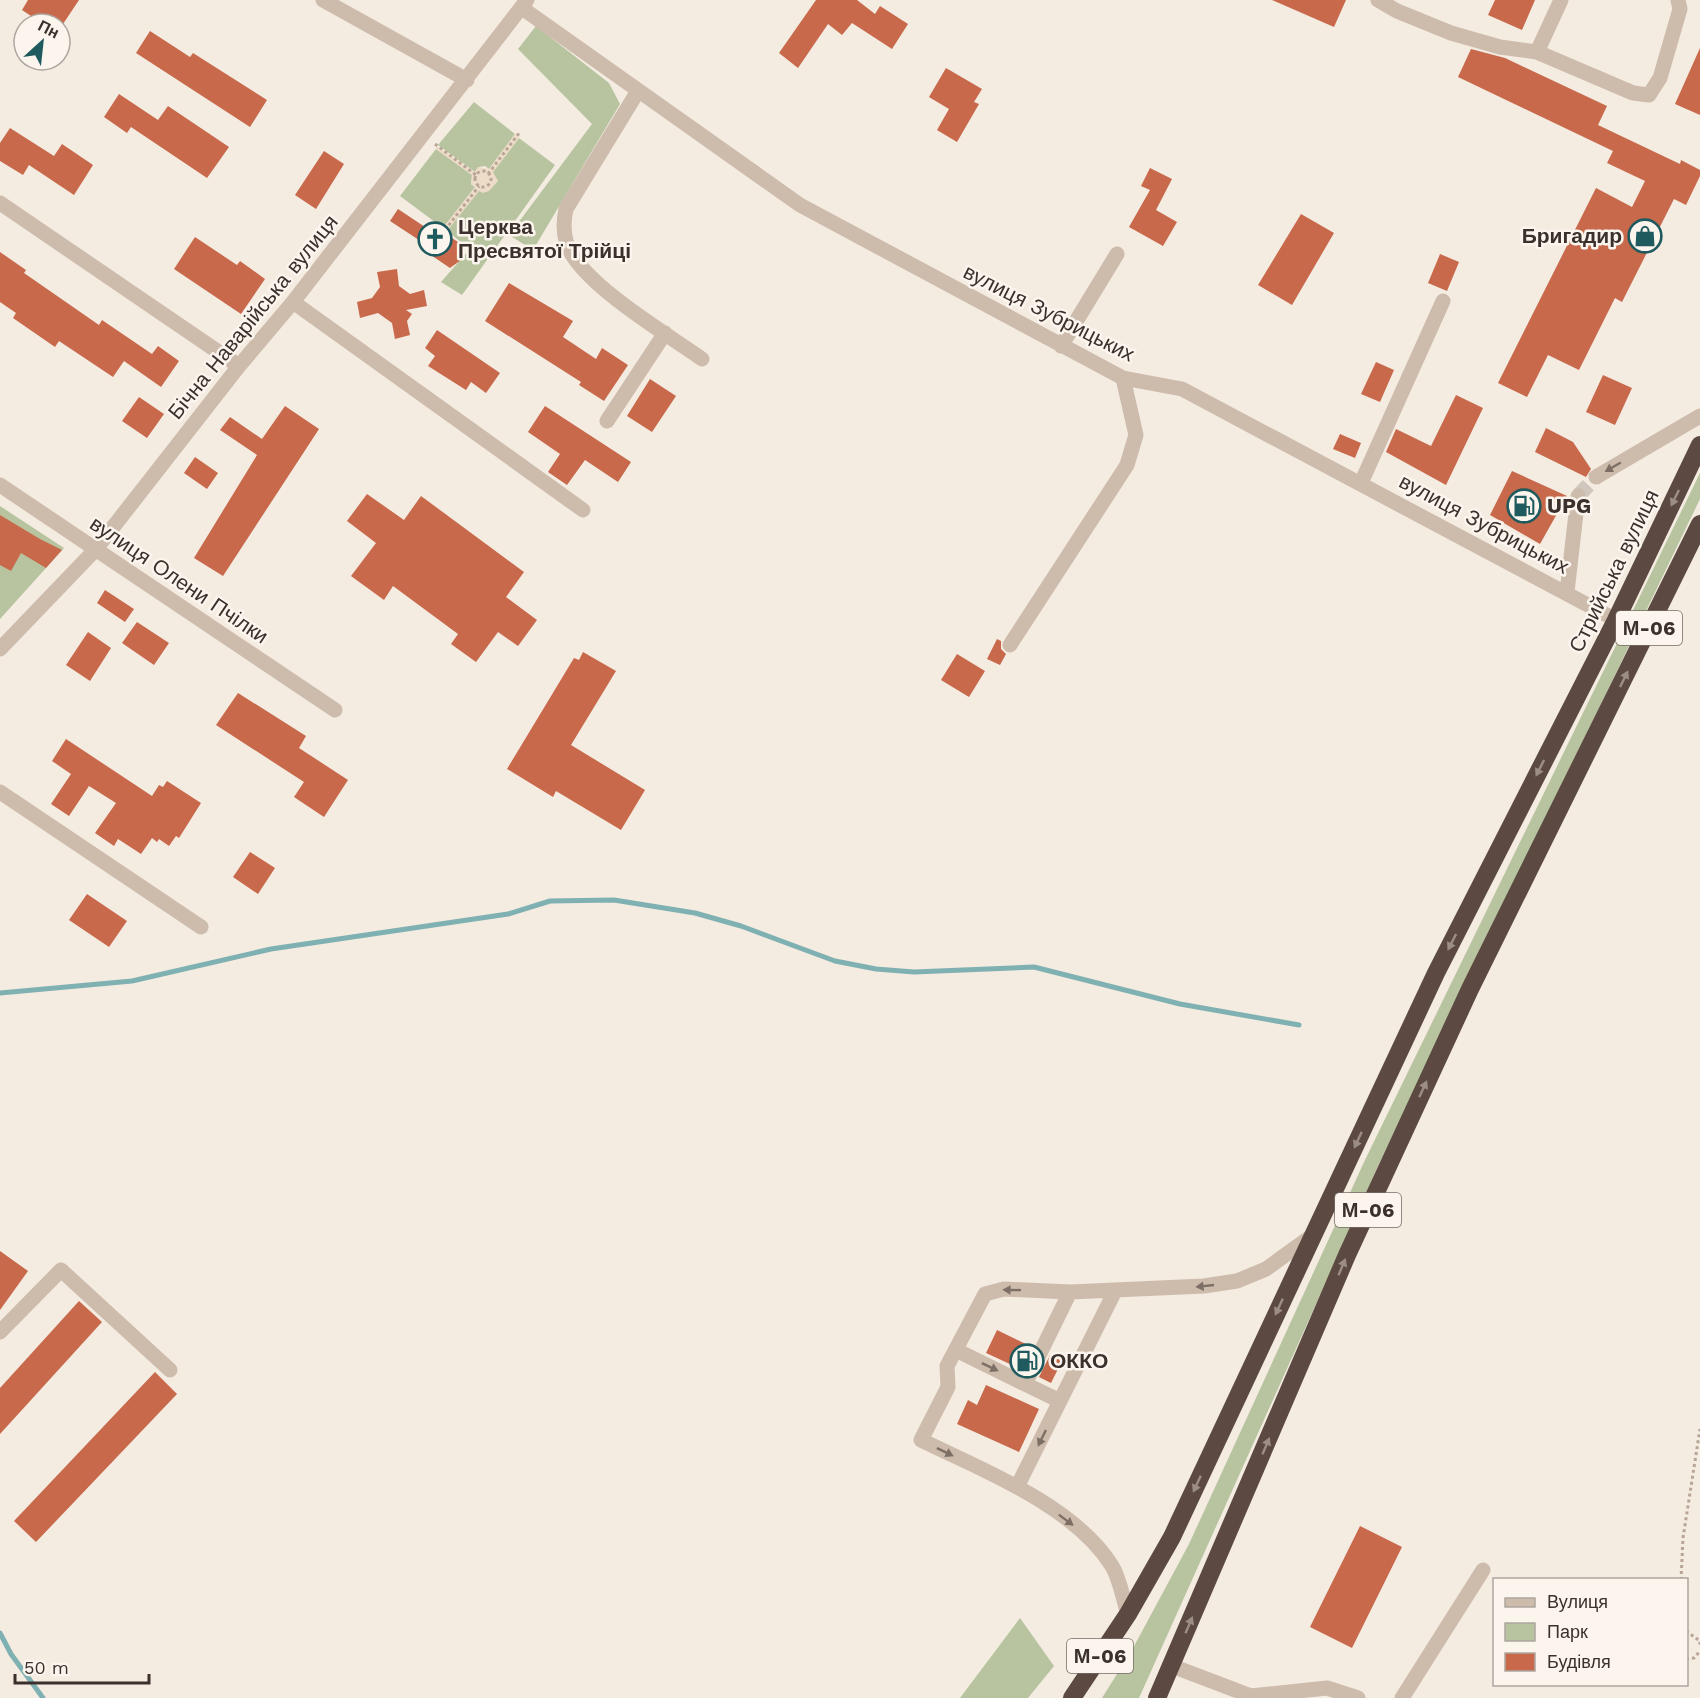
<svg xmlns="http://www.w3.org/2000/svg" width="1700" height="1698" font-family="'Work Sans',sans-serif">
<rect width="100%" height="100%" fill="#f4ebe1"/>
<!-- green -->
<path fill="#b8c4a0" d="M536,26l73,57 11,21 -87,146 -24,-15 83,-111 -74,-75z
M474,102l41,32 -26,35 -4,-3 -6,1 -4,5 -37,-27z
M519,138l36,27 -93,130 -21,-13 29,-33 -23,-18z
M436,149l36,26 -1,9 4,3 -32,41 -43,-32z
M1700,473v26l-322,667 -239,532h-37l30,-48 57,-106 176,-384z
M0,506l64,42 -64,71z
M1020,1618l34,48 -26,32h-68z"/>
<!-- plaza -->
<path fill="#ecdcc8" d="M515,134l4,4 -26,34 5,9 -9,10 -6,2 -4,-2 -32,40 -2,-1 -2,-2 32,-41 -4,-3 1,-9 -36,-26 1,-3 38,26 3,-5 11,2z"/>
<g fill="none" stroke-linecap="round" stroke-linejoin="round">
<!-- stream -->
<path stroke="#7fb0b2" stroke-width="5" d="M0,993l132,-12 139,-32 237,-35 42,-13 64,-1 81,13 46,13 94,35 41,8 38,3 120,-5 146,37 119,21
M0,1633l11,21 32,44"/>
</g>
<!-- building -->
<path fill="#c8694b" d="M28,0h51l-16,24h-20l-21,-14z
M816,0h41l18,14 5,-8 28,18 -16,25 -40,-26 -10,12 -14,-11 -30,44 -19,-15z
M1272,0h74l-12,27z
M1495,0h40l-13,30 -34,-15z
M150,31l40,26 3,-4 74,47 -17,27 -114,-74z
M1700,48v67l-25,-11z
M1471,49l34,9 102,48 -9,19 82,39 1,-4 19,10v6l-14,29 -12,-6 -52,103 -7,-4 -36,72 -31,-15 -21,42 -29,-14 98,-195 36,19 13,-26 -38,-18 6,-12 -155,-74z
M946,68l36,21 -8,13 5,2 -22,38 -20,-12 12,-21 -20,-12z
M119,94l39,26 10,-14 61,41 -22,31 -76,-51 -4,6 -23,-16z
M10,128l44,28 8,-12 31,21 -19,30 -45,-30 -6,10 -23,-14v-18z
M324,151l20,13 -28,45 -21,-14z
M1150,168l22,11 -16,31 21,12 -14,24 -34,-19 21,-37 -9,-4z
M398,209l36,24 3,-5 27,18 -3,14 -11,8 -28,-19 3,-5 -35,-23z
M1301,214l33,19 -42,72 -34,-20z
M195,237l42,28 3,-4 25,18 -24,35 -67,-45z
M0,252l26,18 -2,3 75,52 3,-5 50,34 6,-8 21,15 -18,26 -37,-26 -11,16 -54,-36 -4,6 -42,-29 3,-5 -16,-11z
M1440,254l19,8 -12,29 -19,-8z
M397,269l2,17 11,8 14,-4 3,16 -21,4 6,4 -5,7 3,14 -15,4 -3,-16 -14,-10 -18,5 -3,-16 15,-4 8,-11 -3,-15z
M509,283l64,38 -10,16 33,22 6,-11 26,17 -24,36 -25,-16 2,-3 -96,-61z
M437,330l63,43 -14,20 -15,-11 -5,8 -38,-24 7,-10 -10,-8z
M1376,362l18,8 -14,32 -19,-8z
M1603,375l29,13 -17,37 -29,-13z
M650,379l26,17 -24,36 -25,-16z
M1456,395l27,13 -37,77 -60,-33 10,-23 35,17z
M139,397l25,17 -17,24 -25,-17z
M285,406l34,23 -96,147 -29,-18 63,-103 -37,-25 10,-13 32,22z
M545,406l86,56 -13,20 -33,-22 -18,25 -19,-13 12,-18 -32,-22z
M1546,428l27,14 18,27 -5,8 -51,-25z
M1340,434l21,9 -6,15 -22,-9z
M195,457l23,16 -11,16 -23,-16z
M1512,471l55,25 -27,48 -50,-29z
M367,494l37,26 17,-24 103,76 -18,25 31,23 -19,26 -20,-14 -22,30 -25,-18 7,-10 -65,-48 -9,14 -33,-24 25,-33 -29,-22z
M0,515l40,24 22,11 -16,18 -25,-15 -10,18 -11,-6z
M105,590l29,19 -9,13 -28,-19z
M137,622l32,21 -15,22 -32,-22z
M88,632l23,16 -21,33 -24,-16z
M997,639l4,2v8l5,5 -6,11 -13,-6z
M583,652l33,19 -45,74 74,45 -24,40 -65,-39 -3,6 -46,-28 67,-111 5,2z
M957,654l28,17 -16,26 -28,-17z
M238,693l68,43 -7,12 49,32 -24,37 -30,-20 10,-15 -88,-57z
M66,739l86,57 7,-11 4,2 4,-6 34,22 -22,35 -3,-2 -7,10 -10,-7 -2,3 -5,-4 -11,16 -23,-15 -4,7 -19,-13 21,-30 -27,-17 -20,30 -18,-12 20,-30 -19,-13z
M250,852l25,16 -17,26 -25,-17z
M87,894l40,27 -18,26 -40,-27z
M0,1251l28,20 -28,39z
M79,1301l23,21 -102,112v-46z
M997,1330l35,17 -11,22 -35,-16z
M1050,1355l12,6 -11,22 -12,-6z
M155,1372l22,22 -141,148 -22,-21z
M986,1385l53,24 -20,43 -62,-28 11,-24 9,5z
M1360,1526l42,21 -50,101 -42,-21z"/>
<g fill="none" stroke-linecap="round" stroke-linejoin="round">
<!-- minor-tunnel -->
<path stroke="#cfc6bd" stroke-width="15" stroke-dasharray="15 8" stroke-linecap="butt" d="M1578,496l18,-19"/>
<!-- path -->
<path stroke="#b9a596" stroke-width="3" stroke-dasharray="3 3" stroke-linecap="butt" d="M435,144l41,31
M475 179a8 8 0 1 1 16 0a8 8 0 1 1-16 0Z
M488,174l32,-42
M445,230l34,-44
M1681,1580l2,-42 17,-109
M1686,1631l14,10v4
M1686,1659l8,-1 6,-7"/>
<!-- minor -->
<path stroke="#cdbbac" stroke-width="15" d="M323,0l144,80
M1378,0l19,11 54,22 49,14 37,5 96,41 16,2 11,-17 20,-69 -2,-9
M522,8l278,197 323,173 59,11 434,231
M1537,52l24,-52
M638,91l-72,118c-3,13 -3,23 1,36 16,40 100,89 135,114
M0,203l239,163
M293,302l290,208
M1061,346l56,-92
M607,421l58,-88
M1596,477l104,-61
M1361,483l82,-182
M0,485l335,225
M1567,592l11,-96
M1010,645l117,-180 9,-30 -13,-57
M0,649l96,-100 143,-183 54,-64 234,-302
M0,792l201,135
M1070,1292l-66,-3 -19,5 -38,72 1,21 -27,53c61,30 153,65 191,126 8,13 11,33 16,48
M0,1332l61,-62 109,100
M956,1350l69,34
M1060,1401l55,-110
M1017,1487l43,-86 -35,-17 45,-92 134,-6 33,-5 29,-12 47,-34
M1172,1666l79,30 76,-8 31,10
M1402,1698l81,-128"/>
<!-- highway -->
<path stroke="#5c4a42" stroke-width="18" d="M1072,1698l56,-84 44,-77 264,-564 180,-353 84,-175
M1157,1698l190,-443 123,-266 230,-465"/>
</g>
<!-- one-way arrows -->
<defs><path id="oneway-solid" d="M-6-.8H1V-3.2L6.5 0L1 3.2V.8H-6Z" transform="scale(1.5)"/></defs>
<g fill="#7d6f65">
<use href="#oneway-solid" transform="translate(1613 467) rotate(150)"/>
<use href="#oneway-solid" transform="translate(1205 1286) rotate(174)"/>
<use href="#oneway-solid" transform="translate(1012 1290) rotate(-179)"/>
<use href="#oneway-solid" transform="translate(990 1367) rotate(26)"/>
<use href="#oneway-solid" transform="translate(1042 1438) rotate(116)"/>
<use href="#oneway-solid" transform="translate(945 1452) rotate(26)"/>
<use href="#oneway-solid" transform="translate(1066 1520) rotate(37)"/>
</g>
<g fill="#9c8e87">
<use href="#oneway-solid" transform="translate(1675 498) rotate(116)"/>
<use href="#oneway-solid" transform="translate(1624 679) rotate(-64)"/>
<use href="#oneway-solid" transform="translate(1540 768) rotate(117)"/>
<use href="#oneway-solid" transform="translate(1452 942) rotate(117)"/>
<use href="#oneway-solid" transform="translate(1423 1089) rotate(-65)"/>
<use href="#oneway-solid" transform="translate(1358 1140) rotate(115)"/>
<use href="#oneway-solid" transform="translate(1342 1267) rotate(-67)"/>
<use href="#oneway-solid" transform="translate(1279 1307) rotate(115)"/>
<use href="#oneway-solid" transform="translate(1266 1446) rotate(-67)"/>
<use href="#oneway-solid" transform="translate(1197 1484) rotate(115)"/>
<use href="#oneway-solid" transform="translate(1189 1625) rotate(-67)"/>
</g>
<!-- icons -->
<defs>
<g id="shop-ring" transform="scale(1.725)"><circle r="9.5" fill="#fbf5ee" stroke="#1f5a5e" stroke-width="1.5"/><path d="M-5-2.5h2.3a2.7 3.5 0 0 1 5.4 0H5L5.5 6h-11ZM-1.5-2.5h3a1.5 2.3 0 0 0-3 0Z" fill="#1f5a5e"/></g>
<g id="church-ring" transform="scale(1.725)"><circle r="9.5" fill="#fbf5ee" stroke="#1f5a5e" stroke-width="1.5"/><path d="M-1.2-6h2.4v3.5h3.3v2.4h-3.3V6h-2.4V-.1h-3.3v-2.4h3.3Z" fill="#1f5a5e"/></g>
<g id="fuel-ring" transform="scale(1.725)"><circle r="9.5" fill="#fbf5ee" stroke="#1f5a5e" stroke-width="1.5"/><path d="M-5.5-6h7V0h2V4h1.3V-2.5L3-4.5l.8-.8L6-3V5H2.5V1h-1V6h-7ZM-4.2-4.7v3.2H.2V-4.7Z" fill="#1f5a5e"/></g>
</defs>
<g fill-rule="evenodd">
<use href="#shop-ring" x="1645" y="236"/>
<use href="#church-ring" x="435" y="239"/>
<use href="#fuel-ring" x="1524" y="506"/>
<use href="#fuel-ring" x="1027" y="1361"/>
</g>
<g text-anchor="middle" stroke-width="5" stroke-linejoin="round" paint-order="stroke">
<!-- shield labels -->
<g fill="#fbf5ee" stroke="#756b66" stroke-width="1.5">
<rect x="1616" y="611" width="66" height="34" rx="4.5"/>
<rect x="1335" y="1193" width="66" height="34" rx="4.5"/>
<rect x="1067" y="1639" width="66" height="34" rx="4.5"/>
</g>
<g font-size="20" font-weight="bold" fill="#3b302b">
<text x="1649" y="635">М-06</text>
<text x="1368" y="1217">М-06</text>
<text x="1100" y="1663">М-06</text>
</g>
<!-- poi labels -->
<g font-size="21" font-weight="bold" fill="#3b302b" stroke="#fbf5ee" text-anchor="start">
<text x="458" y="234">Церква<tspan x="458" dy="24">Пресвятої Трійці</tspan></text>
<text x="1622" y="243" text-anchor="end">Бригадир</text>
<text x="1547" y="513">UPG</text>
<text x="1050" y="1368">ОККО</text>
</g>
<!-- street labels -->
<g font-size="21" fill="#3b302b" stroke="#fbf5ee">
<text transform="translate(1049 313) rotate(27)" y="7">вулиця Зубрицьких</text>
<text transform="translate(253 317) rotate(-51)" y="7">Бічна Наварійська вулиця</text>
<text transform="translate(1484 524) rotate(28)" y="7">вулиця Зубрицьких</text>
<text transform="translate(1614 571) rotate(-64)" y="7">Стрийська вулиця</text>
<text transform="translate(179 580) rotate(34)" y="7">вулиця Олени Пчілки</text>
</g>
</g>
<!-- legend -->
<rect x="1493" y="1578" width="195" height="108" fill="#fbf5ee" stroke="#aea6a0" stroke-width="1.5"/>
<rect x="1505" y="1598" width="30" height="9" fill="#cdbbac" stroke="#aea6a0" stroke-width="1.5"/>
<text x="1547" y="1608" font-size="18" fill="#3b302b">Вулиця</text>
<rect x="1505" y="1623" width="30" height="18" fill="#b8c4a0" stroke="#aea6a0" stroke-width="1.5"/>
<text x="1547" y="1638" font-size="18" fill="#3b302b">Парк</text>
<rect x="1505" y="1653" width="30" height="18" fill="#c8694b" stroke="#aea6a0" stroke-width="1.5"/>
<text x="1547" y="1668" font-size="18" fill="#3b302b">Будівля</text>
<!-- north arrow -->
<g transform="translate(42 42) rotate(27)"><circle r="28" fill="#fbf5ee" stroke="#aea6a0" stroke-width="1.5"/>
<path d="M0-4.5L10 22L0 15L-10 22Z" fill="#1f5a5e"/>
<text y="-9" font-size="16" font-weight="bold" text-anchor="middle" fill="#3b302b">Пн</text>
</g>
<!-- scale -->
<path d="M15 1674v9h134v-9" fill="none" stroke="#3b302b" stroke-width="3"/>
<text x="24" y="1674" font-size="18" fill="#3b302b" stroke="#fbf5ee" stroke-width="4.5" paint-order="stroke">50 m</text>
</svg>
